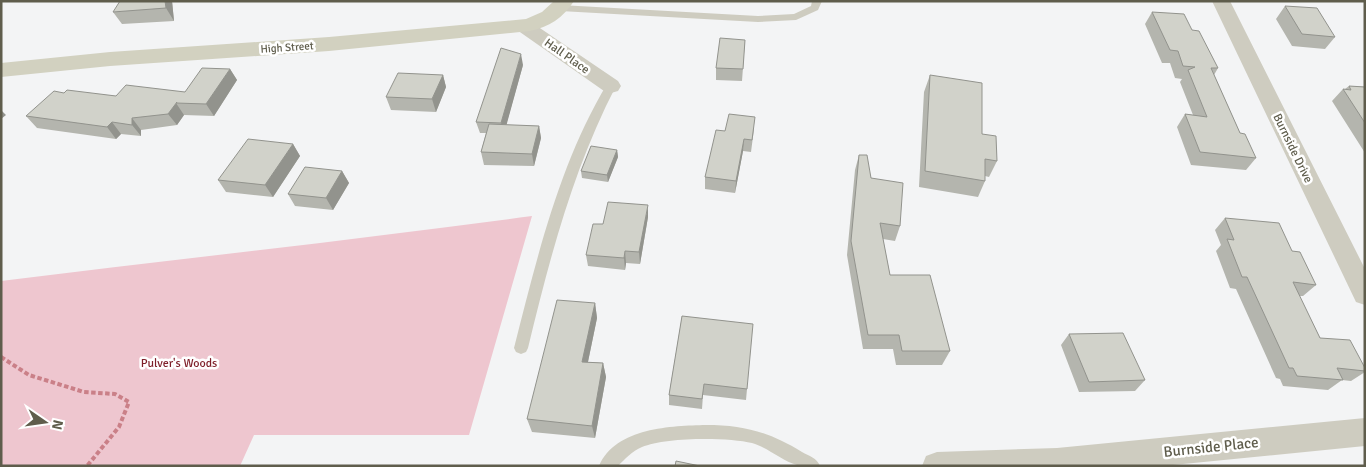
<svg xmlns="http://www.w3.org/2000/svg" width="1366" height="467" font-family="Signika,sans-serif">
<rect width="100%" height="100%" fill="#f3f4f5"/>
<!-- green -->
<path fill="#eec6cf" d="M532,216l-63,219h-215l-14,31h-239v-185c177,-22 354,-41 531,-65z"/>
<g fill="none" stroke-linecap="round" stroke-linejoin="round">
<!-- path -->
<path stroke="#ca8088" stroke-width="4" stroke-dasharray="4.5 2.5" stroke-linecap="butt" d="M1,357l28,18 55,17 31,2 14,8 -10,25 -32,39"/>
<!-- lane -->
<path fill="#ceccc0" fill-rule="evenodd" d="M812,1h10l-4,9 -22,10 -38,2 -198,-11 -5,-3 5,-3 198,11 36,-2 17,-8z
M611,83l5,3c-43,83 -66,171 -88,262l-2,4 -5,2 -5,-2 -2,-4c23,-90 45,-184 93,-264z
M706,425c38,0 63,7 96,27 7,4 15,6 18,14 -7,0 -17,1 -23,-1 -15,-4 -28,-17 -45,-22 -24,-6 -87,-6 -110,4 -10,4 -17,12 -24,19h-19c17,-39 73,-40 107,-41z"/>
<!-- street -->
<path fill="#ceccc0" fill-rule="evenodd" d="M1212,1h18l135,268v36l-9,-3z
M524,20l7,2 87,59 3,5 -3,5 -7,2 -7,-2 -87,-61 -2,-4 2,-4z
M1365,418v28l-202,20h-241l4,-10 11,-4 120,-4z"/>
<!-- secondary -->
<path fill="#d2d1c0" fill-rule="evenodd" d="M554,1h20c-11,17 -25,26 -44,30l-201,20 -219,15 -109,11v-14l109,-11 219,-15 197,-18 16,-7z"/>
</g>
<!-- wall -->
<path fill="#b4b5ae" d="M172,1l2,20 -52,3 -9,-12z
M1285,6l50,31 -10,12 -33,-3 -16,-27z
M1152,12l40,18 26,38 -4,7 26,58 16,25 -10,12 -55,-5 -14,-38 8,-13 8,1 -13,-33 2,-3 -7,-1 -5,-15h-8l-17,-39z
M745,40l-3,41 -26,-1v-12z
M523,65l-17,60 33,1 2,12 -7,28 -50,-1 -3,-13 5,-19h-6l-4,-11z
M230,69l7,11 -23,36 -30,-1 -7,10 -36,5v6l-20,-2 -5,5 -79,-11 -11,-12 38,-23 52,3 69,-4z
M443,75l3,12 -10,25 -45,-2 -5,-13z
M930,75l52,59 15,27 -8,16 -4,-1v5l-7,16 -59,-10 5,-95z
M1349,86l16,1v66l-33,-52 11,-12h2z
M754,129l-3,23 -8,-1 -8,42 -30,-4v-12l20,-46z
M293,144l7,12 -27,41 -47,-5 -8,-12z
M617,150l1,7 -10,25 -26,-4 -1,-7z
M859,155l12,23 29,48 -5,15 -12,-2 7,36 60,76 -8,14h-46l-3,-16h-30l-16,-94 8,-85z
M342,171l7,12 -16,27 -38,-4 -7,-12z
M648,217l-8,47 -14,-1 -1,7 -37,-4 -2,-11 17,-31z
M1225,218l67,33 24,34 -13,11h-4l21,42 45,30v4l-14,9 -9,-1 -14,10 -45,-4 -3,-7 -4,-1 -40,-89 -6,-1 -14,-37 5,-6 -6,-15z
M595,303l2,15 -9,44 15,1 3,14 -11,61 -63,-6 -5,-13z
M682,316l65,73 -1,11 -43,-5 -1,14 -33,-4v-10z
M1069,334l76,46 -10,11 -56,1 -18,-47z"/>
<!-- shaded-wall -->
<path fill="#92938d" d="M165,1h7l2,20 -8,-13z
M521,54l2,11 -19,69 -3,-11z
M230,69l7,11 -23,36 -8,-12z
M443,75l3,12 -10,25 -4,-13z
M177,102l-1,1 8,12 -7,10 -9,-11z
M1,110l5,5 -5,4z
M132,118l9,12v6l-9,-11z
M112,122l9,12 -5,5 -9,-12z
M539,126l2,12 -7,28 -2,-12z
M744,139l-1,12 -8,42 1,-12z
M293,144l7,12 -27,41 -8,-12z
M617,150l1,7 -10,25 -1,-7z
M342,171l7,12 -16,27 -7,-12z
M648,205v12l-8,47 -1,-12z
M625,251l1,12 -1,7 -1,-12z
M595,303l2,15 -12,58 -3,-14z
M603,363l3,14 -11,61 -3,-12z"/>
<!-- building -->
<path fill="#d1d2ca" stroke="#92938d" d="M120,1h45l1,7 -53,4z
M1285,6l32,2 18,29 -33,-3z
M1152,12l32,2 8,16 7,1 19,37h-7l29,65 5,1 11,24 -56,-6 -15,-38 22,3 -19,-47 7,-3 -12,-1 -5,-15 -8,-1z
M720,38l25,2 -2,29 -27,-1z
M501,48l20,6 -20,69 -25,-1z
M202,68l28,1 -24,35 -30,-1 1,-1 -9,12 -36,4v7l-20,-3 -5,5 -81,-11 28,-25 10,2 3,-3 49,6 10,-11 59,7z
M398,73l45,2 -11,24 -46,-2z
M930,75l52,8v51l14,2 1,25 -12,-2v22l-60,-10z
M1349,86l16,1v36l-22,-34 8,1z
M729,114l26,3 -3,23 -8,-1 -8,42 -31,-4 11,-47 9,1z
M489,124l50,2 -7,28 -51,-2z
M248,139l45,5 -28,41 -47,-5z
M591,146l26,4 -10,25 -26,-4z
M859,155h8l4,23 32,5 -3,43 -20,-3 10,52h40l20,76h-48l-3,-16h-31l-17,-94z
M305,167l37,4 -16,27 -38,-4z
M608,202l40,3 -9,47 -14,-1 -1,7 -38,-3 7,-31h10z
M1225,218l54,5 13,28 8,1 16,33 -23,-3 27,56 30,2 15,28v3l-28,-3 6,12 -46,-4 -4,-8h-4l-42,-91h-5l-15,-38 7,1z
M557,300l38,3 -13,59 21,1 -11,63 -65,-7z
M682,316l71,8 -6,65 -43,-5 -2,15 -33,-4z
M1123,333l22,47 -56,2 -20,-48z
M676,461l24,5h-25z"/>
<g text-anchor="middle" stroke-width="5" stroke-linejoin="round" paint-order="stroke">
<!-- far-street labels -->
<g font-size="11" fill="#5f5d4c" stroke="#fff">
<text transform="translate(287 47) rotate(-4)" y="4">High Street</text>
</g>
<!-- street labels -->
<g font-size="12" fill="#5f5d4c" stroke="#fff">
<text transform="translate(567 56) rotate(35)" y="4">Hall Place</text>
<text transform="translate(1293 148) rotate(64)" y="4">Burnside Drive</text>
</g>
<!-- park labels -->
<g font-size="12" fill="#7e1f29" stroke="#fff">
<text x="179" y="367">Pulver's Woods</text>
</g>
<!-- near-street labels -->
<g font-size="15" fill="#5f5d4c" stroke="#fff">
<text transform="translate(1211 447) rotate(-6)" y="5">Burnside Place</text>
</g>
</g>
<!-- border -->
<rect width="1366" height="467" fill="none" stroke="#5f5d4c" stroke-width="5"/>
<!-- north arrow -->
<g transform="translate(45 422) rotate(103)" stroke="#ffffff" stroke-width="4" paint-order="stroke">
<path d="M0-4L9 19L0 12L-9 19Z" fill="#5f5d4c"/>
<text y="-8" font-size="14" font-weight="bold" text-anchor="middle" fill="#5f5d4c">N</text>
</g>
</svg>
